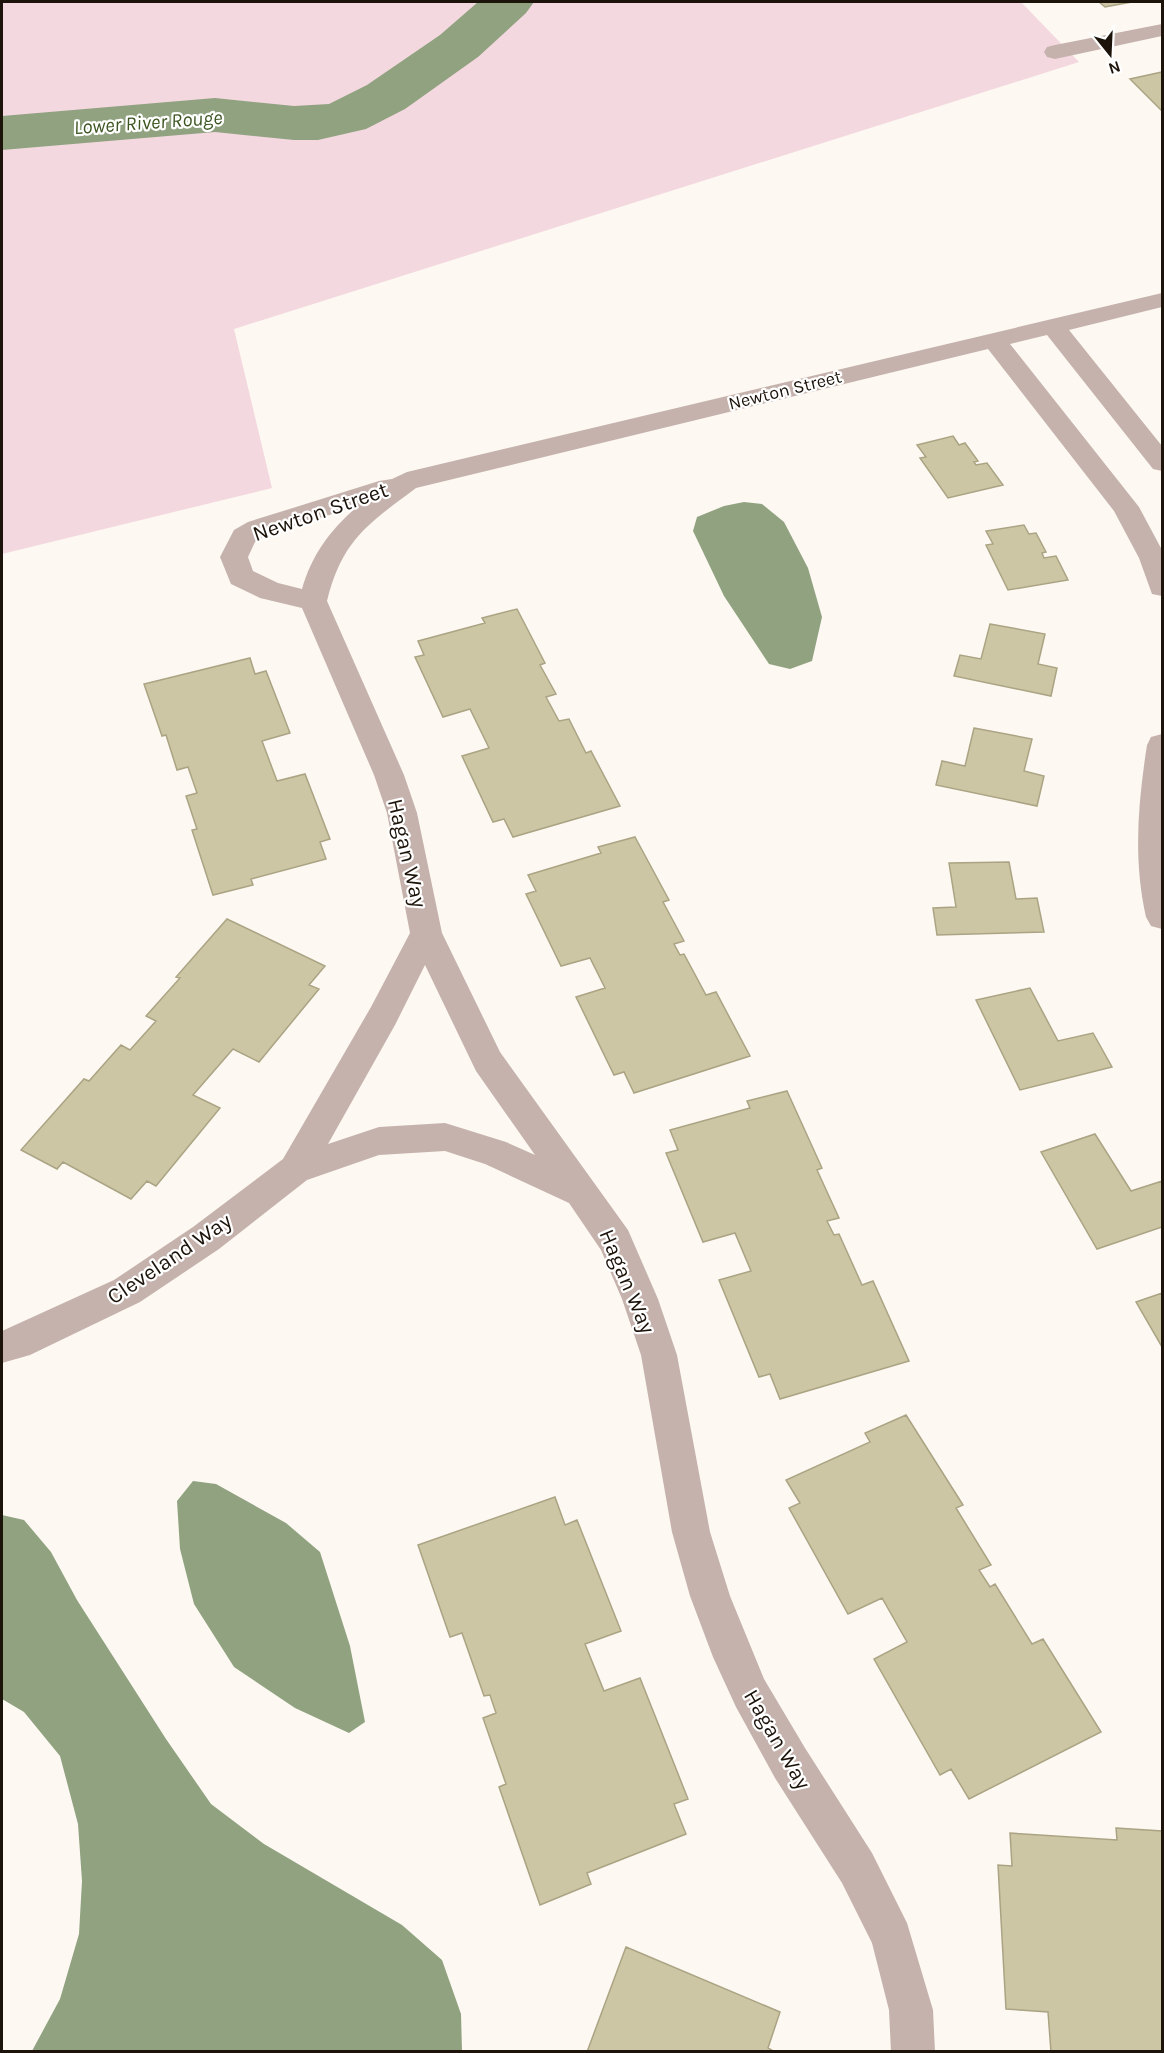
<svg xmlns="http://www.w3.org/2000/svg" width="1164" height="2053" font-family="Karla,sans-serif">
<rect width="100%" height="100%" fill="#fdf8f2"/>
<!-- green -->
<path fill="#f4d8df" d="M2,2h1019l58,60 -845,267 38,159 -270,66z"/>
<!-- water -->
<path fill="#90a280" d="M744,502l18,2 22,18 24,46 14,49 -10,44 -22,8 -21,-5 -45,-68 -31,-65 4,-14 27,-11z
M193,1481l23,3 70,39 34,29 30,94 15,76 -16,11 -54,-25 -61,-41 -40,-63 -14,-55 -3,-48z
M2,1515l22,5 27,32 26,48 89,139 45,65 53,40 138,81 40,35 19,54 1,37h-430l28,-52 19,-65 3,-53 -4,-57 -18,-68 -36,-44 -22,-13z"/>
<g fill="none" stroke-linecap="round" stroke-linejoin="round">
<!-- river -->
<path fill="#90a280" fill-rule="evenodd" d="M478,2h56l-8,11 -48,44 -73,52 -39,20 -48,11h-24l-79,-8 -213,18v-34l213,-18 79,8 35,-2 38,-19 73,-50z"/>
</g>
<!-- building -->
<path fill="#ccc6a4" stroke="#aba484" stroke-width="1.5" d="M1099,2h33l-27,5z
M1162,72v39l-32,-32z
M953,436l6,9 6,-2 13,18 -4,1 2,3 11,-2 16,22 -55,13 -28,-40 6,-1 -9,-12z
M1024,525l5,9 7,-1 10,19 -4,1 2,5 12,-2 12,24 -60,10 -22,-45 7,-1 -7,-13z
M517,609l28,54 -5,2 16,29 -10,3 13,24 10,-2 17,34 5,-2 29,55 -107,31 -9,-18 -11,3 -31,-66 27,-8 -19,-39 -27,8 -28,-60 9,-2 -6,-14 67,-18 -3,-5z
M990,624l55,10 -7,30 19,4 -6,28 -97,-20 6,-21 21,4z
M250,658l5,16 11,-3 24,62 -28,8 15,40 28,-7 25,65 -10,3 6,17 -75,20 2,6 -40,10 -21,-65 5,-1 -11,-33 11,-3 -9,-26 -11,3 -11,-35 -4,1 -18,-52z
M974,728l58,11 -8,32 20,5 -7,30 -101,-21 6,-24 23,5z
M635,837l34,63 -6,2 21,39 -10,3 6,11 4,-1 22,41 10,-3 34,64 -116,37 -10,-21 -10,3 -38,-78 29,-9 -15,-30 -29,8 -35,-72 10,-3 -8,-16 73,-22 -3,-6z
M1009,862l7,37 21,-1 7,34 -107,3 -4,-27 23,-1 -7,-44z
M227,919l98,47 -16,19 10,4 -60,73 -26,-13 -40,46 27,13 -64,78 -9,-5 -16,18 -68,-37 -6,7 -36,-19 63,-71 5,2 32,-36 9,5 26,-29 -10,-5 34,-38 -4,-1z
M1030,988l28,53 35,-8 19,34 -92,23 -44,-90z
M787,1091l35,77 -5,2 22,48 -12,3 7,14 5,-1 23,51 11,-4 36,80 -129,38 -10,-25 -11,3 -40,-97 32,-9 -16,-38 -32,9 -37,-89 12,-3 -8,-20 80,-22 -3,-7z
M1095,1134l36,57 31,-10v46l-65,22 -56,-97z
M1162,1293v54l-26,-45z
M906,1415l57,90 -7,3 35,57 -12,5 11,17 5,-3 37,60 11,-5 58,93 -132,67 -18,-30 -11,6 -66,-116 33,-17 -25,-44 -34,16 -59,-106 11,-5 -14,-23 84,-38 -5,-9z
M555,1497l10,28 12,-5 44,111 -36,13 19,47 36,-13 48,121 -14,5 12,30 -99,39 4,11 -51,21 -41,-118 7,-3 -23,-66 13,-5 -6,-18 -6,1 -22,-63 -12,4 -32,-92z
M1116,1828l46,3v221h-111l-3,-40 -42,-3 -8,-144 14,1 -2,-33 107,7z
M626,1947l154,65 -12,36 7,4h-188z"/>
<g fill="none" stroke-linecap="round" stroke-linejoin="round">
<!-- street -->
<path fill="#c5b2ad" fill-rule="evenodd" d="M1162,24v12l-107,23 -8,-2 -3,-5 3,-5 8,-2z
M1162,293v14l-93,23 93,116v25l-9,-2 -106,-134 -37,9 129,163 23,43v46l-10,-2 -13,-36 -25,-47 -126,-162 -572,139c-48,36 -74,52 -89,113l77,174 13,38 25,120 58,119 128,178 30,69 19,56 33,177 20,64 34,83 41,69 67,105 35,70 26,87 2,42h-44l-2,-42 -17,-67 -30,-60 -67,-105 -39,-71 -23,-50 -23,-61 -18,-64 -31,-177 -19,-56 -21,-49 -32,-47 -84,-39 -40,-13 -66,4 -72,25 -88,69 -79,53 -110,53 -28,8v-32l112,-51 79,-53 90,-68 88,-152 39,-74 -23,-120 -13,-38 -72,-167 -42,-10 -29,-14 -11,-27 14,-27 14,-8 131,-41 13,-2 15,-7zM358,506c-27,23 -46,48 -56,83l-24,-6 -25,-12 -5,-14 7,-15 13,-8zM425,965l51,106 59,84 -29,-13 -61,-19 -66,4 -51,17 67,-119z
M1162,734v195l-11,-3 -5,-9c-13,-58 -8,-114 1,-172l4,-8z"/>
</g>
<g text-anchor="middle" stroke-width="4.5" stroke-linejoin="round" paint-order="stroke">
<!-- far-street labels -->
<g font-size="18" fill="#1c130a" stroke="#fff">
<text transform="translate(785 390) rotate(-14)" y="6">Newton Street</text>
</g>
<!-- far-water labels -->
<g font-size="20" font-style="italic" fill="#3c5421" stroke="#fff">
<text transform="translate(148 122) rotate(-4)" y="7">Lower River Rouge</text>
</g>
<!-- street labels -->
<g font-size="22" fill="#1c130a" stroke="#fff">
<text transform="translate(320 511) rotate(-19)" y="8">Newton Street</text>
<text transform="translate(408 853) rotate(77)" y="8">Hagan Way</text>
<text transform="translate(169 1258) rotate(-34)" y="8">Cleveland Way</text>
<text transform="translate(628 1281) rotate(67)" y="8">Hagan Way</text>
<text transform="translate(778 1739) rotate(60)" y="8">Hagan Way</text>
</g>
</g>
<!-- border -->
<rect width="1164" height="2053" fill="none" stroke="#1c130a" stroke-width="6"/>
<!-- north arrow -->
<g transform="translate(1110 54) rotate(162)" stroke="#ffffff" stroke-width="4.5" paint-order="stroke">
<path d="M0-4.5L10 22L0 15L-10 22Z" fill="#1c130a"/>
<text y="-9" font-size="16" font-weight="bold" text-anchor="middle" fill="#1c130a">N</text>
</g>
</svg>
